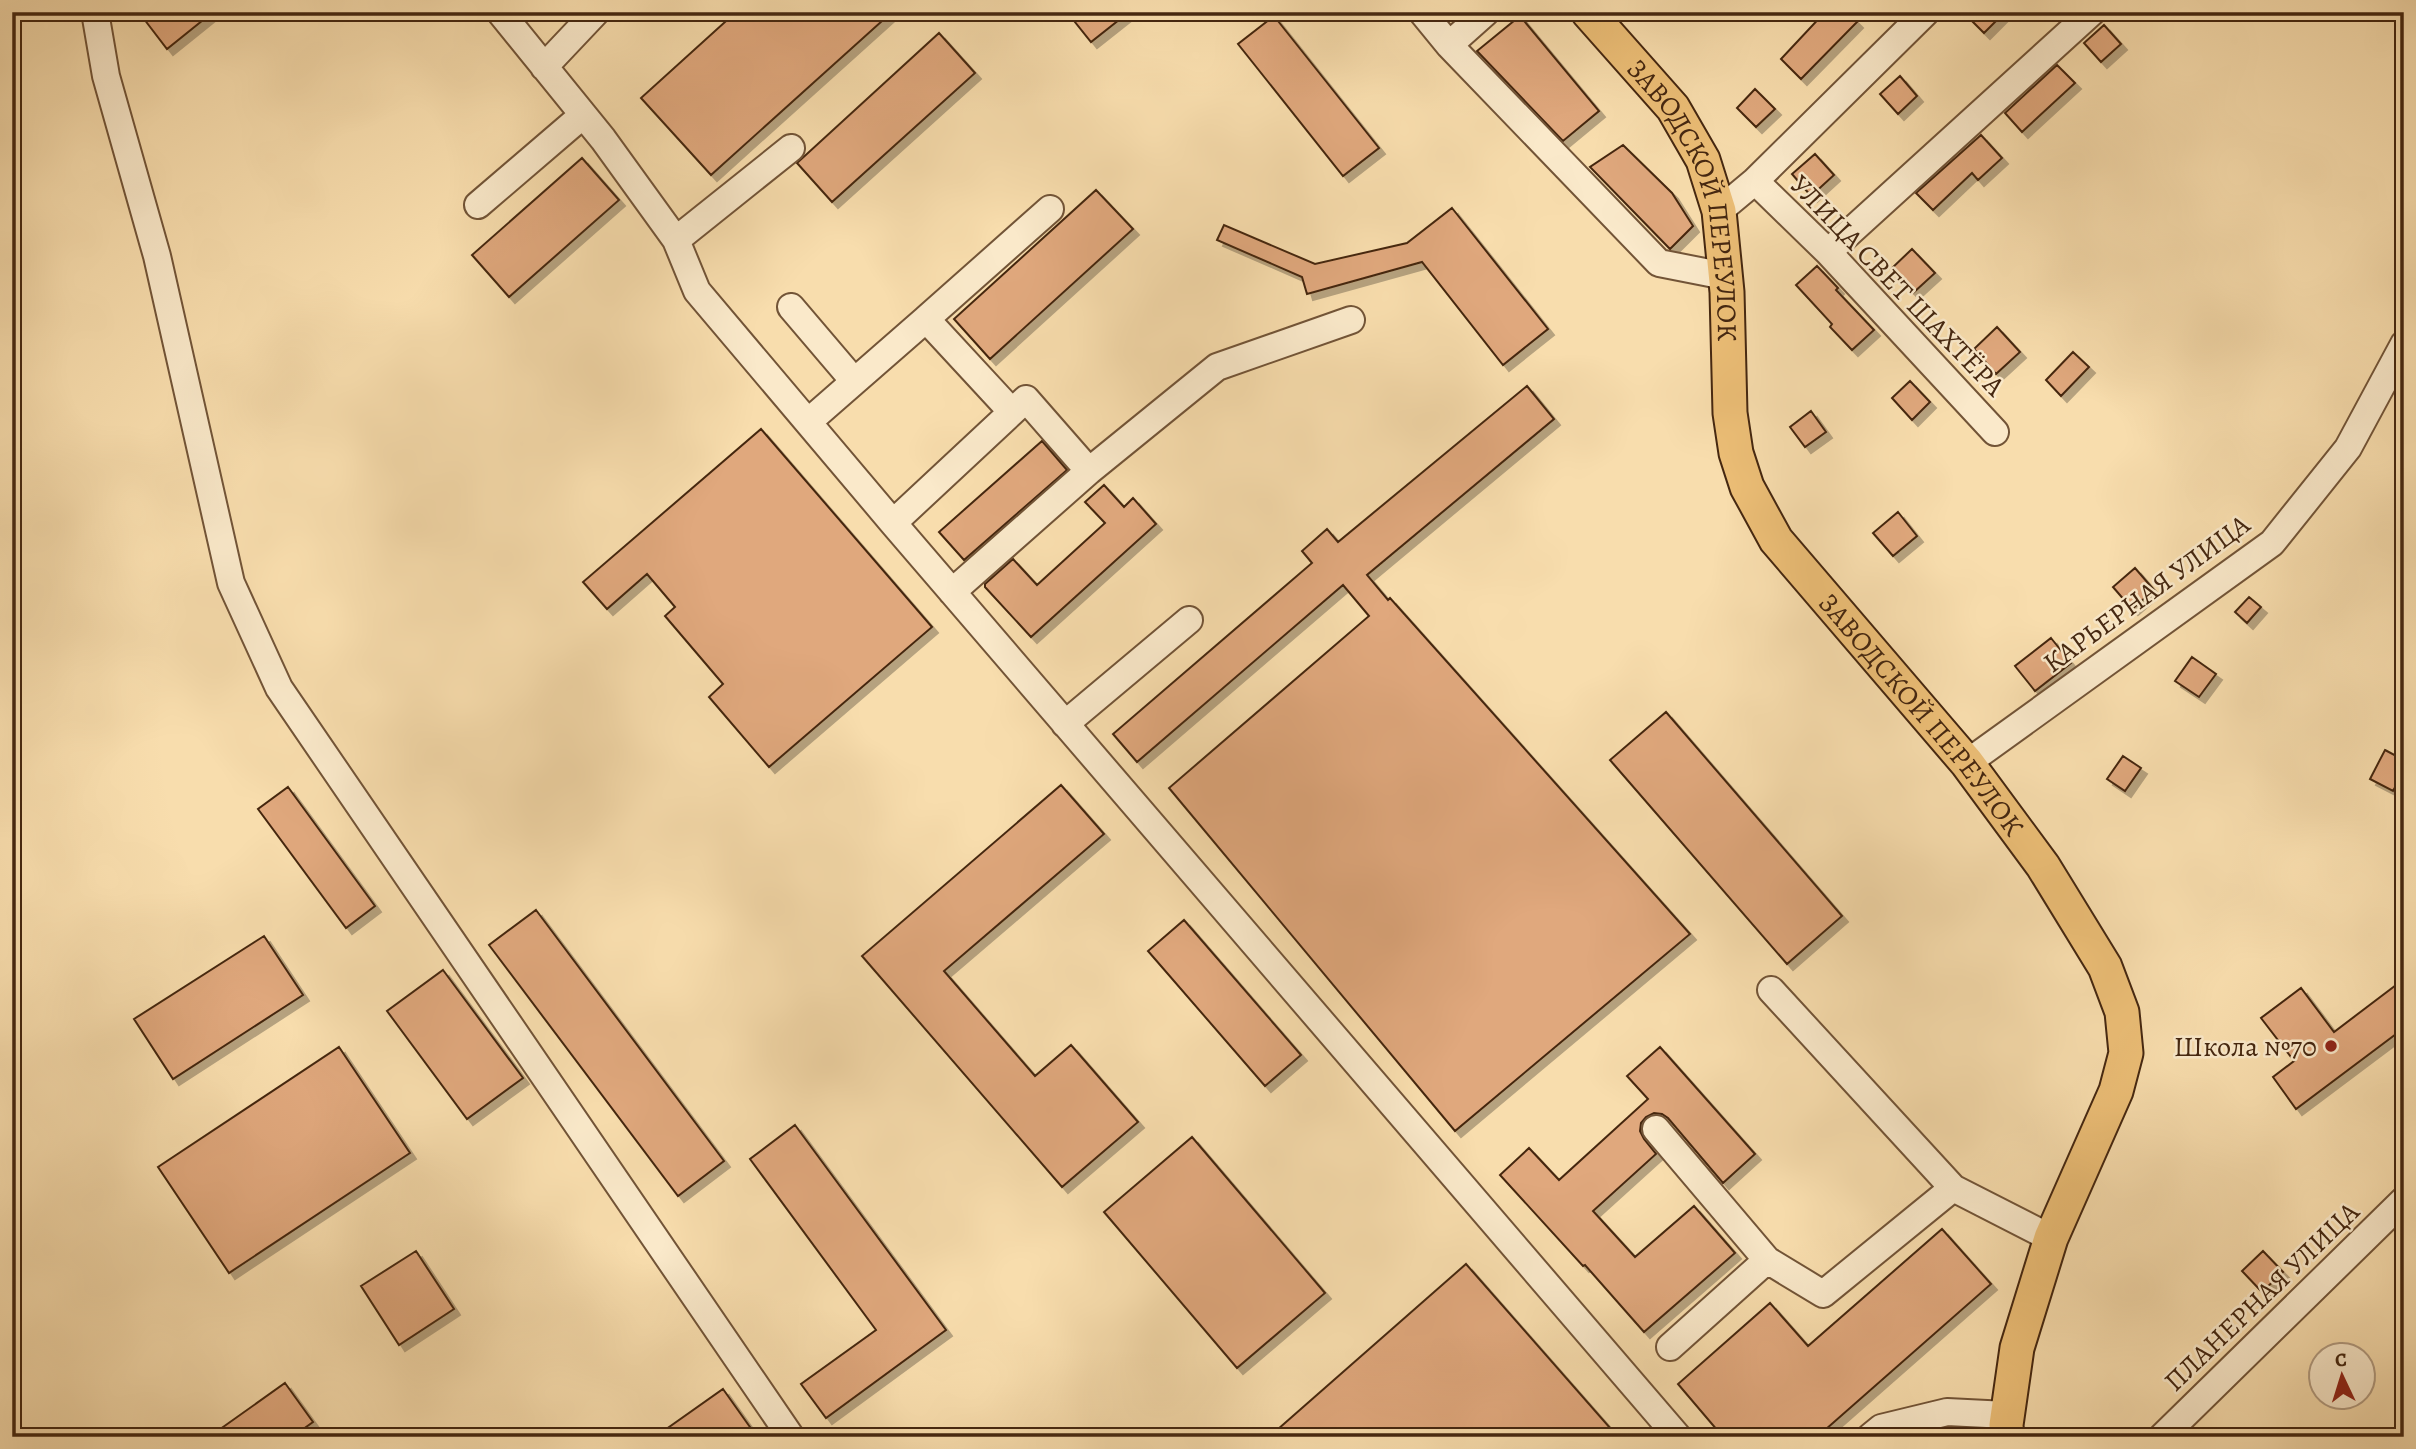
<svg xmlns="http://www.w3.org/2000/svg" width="2416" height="1449" font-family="Alegreya,serif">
<defs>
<filter id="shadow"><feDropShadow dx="6" dy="6" stdDeviation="0" flood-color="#0004"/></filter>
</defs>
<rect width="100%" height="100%" fill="#f8ddad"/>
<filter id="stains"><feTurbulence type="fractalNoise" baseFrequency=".00286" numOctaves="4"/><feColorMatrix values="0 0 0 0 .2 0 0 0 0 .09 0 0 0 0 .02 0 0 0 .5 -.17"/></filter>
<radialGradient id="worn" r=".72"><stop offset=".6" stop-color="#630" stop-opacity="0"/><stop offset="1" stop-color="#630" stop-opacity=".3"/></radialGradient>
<!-- building -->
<path fill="#e0a87d" stroke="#452710" stroke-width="2" filter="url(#shadow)" d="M153,12h60l-46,37 -23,-30z
M736,12h156l-181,163 -70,-77z
M1067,12h62l-38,30z
M1825,12h22l10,10 -56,57 -20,-20z
M1963,12h42l-21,21z
M1274,16l105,132 -36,28 -105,-132z
M1520,16l79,95 -36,30 -86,-90z
M2104,25l17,19 -20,18 -17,-19z
M939,33l36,40 -143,129 -35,-39z
M2057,65l18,18 -53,49 -17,-19z
M1900,76l17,20 -19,18 -18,-20z
M1755,89l20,20 -19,18 -19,-19z
M1981,135l21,23 -24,22 -6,-7 -39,37 -17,-17z
M1623,145l49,48 21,33 -23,23 -80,-82z
M1815,154l19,21 -23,21 -19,-22z
M582,158l37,42 -110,97 -37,-42z
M1096,190l37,39 -143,130 -36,-40z
M1452,208l96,121 -45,36 -81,-103 -115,32 -5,-17 -85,-37 7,-15 91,39 92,-21z
M1912,249l23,24 -22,20 -22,-24z
M1817,266l21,22 -2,2 38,40 -22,20 -22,-23 2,-3 -36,-39z
M1997,327l23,25 -24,22 -22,-25z
M2073,352l16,15 -28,29 -15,-16z
M1910,381l20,21 -18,18 -20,-22z
M1527,386l27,33 -187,156 21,25 2,-2 300,336 -235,197 -286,-343 200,-172 -26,-31 -206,177 -24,-28 199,-171 -10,-12 25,-22 11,13z
M1811,411l15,21 -21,15 -15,-20z
M761,429l171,198 -163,140 -60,-70 14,-13 -58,-68 10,-9 -28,-33 -40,35 -24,-27z
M1042,441l25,29 -103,90 -25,-28z
M1104,485l20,22 9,-9 23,26 -125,113 -46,-50v-3l28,-25 24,26 68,-62 -20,-21z
M1898,512l19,24 -24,20 -20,-23z
M2135,568l19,22 -22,19 -19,-22z
M2249,597l12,10 -14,16 -12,-11z
M2051,638l20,25 -36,28 -20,-25z
M2192,657l24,17 -17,23 -24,-16z
M1666,712l176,204 -55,48 -177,-204z
M2385,750l19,10v11l-11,20 -23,-12z
M2123,756l18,12 -16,23 -18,-12z
M1061,785l43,49 -160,137 91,105 36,-31 67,77 -76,65 -200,-231z
M288,787l87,119 -29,22 -88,-119z
M536,910l188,251 -46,35 -189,-251z
M1184,920l117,135 -36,31 -117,-135z
M264,936l39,59 -130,84 -39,-60z
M443,970l80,108 -56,41 -80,-108z
M2404,979v49l-108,81 -23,-32 21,-16 -33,-43 40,-30 33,44z
M339,1047l71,106 -181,120 -71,-106z
M1660,1047l95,107 -32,29 -55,-65 -6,-4 -8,-1 -8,4 -5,6 -1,8 4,8 12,15 -63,57 42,46 59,-51 41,47 -91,79 -59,-67 -2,1 -83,-91 29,-27 30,32 89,-81 -21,-23z
M795,1125l151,205 -120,88 -25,-34 75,-54 -126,-171z
M1192,1137l133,156 -88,75 -133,-156z
M1942,1229l49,55 -174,153h-94l-45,-53 92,-81 38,43z
M416,1251l38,58 -55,36 -38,-59z
M2263,1251l20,21 -21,20 -20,-21z
M1466,1264l152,173h-349z
M285,1383l28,39 -21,15h-83z
M723,1389l34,48h-102z"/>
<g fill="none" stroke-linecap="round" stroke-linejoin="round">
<!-- minor casing -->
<g stroke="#725437" stroke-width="30">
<path id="minor" d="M95,12l11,64 51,180 74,327 48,105 512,749
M500,12l103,127 73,101 21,51 196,232 785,914
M1422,12l27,33 210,218 66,13
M1449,45l37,-33
M544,67l52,-55
M1755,181l73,71 167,180
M478,205l105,-90
M1719,211l36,-30 171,-169
M676,240l115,-92
M1828,252l264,-240
M791,307l63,74
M808,422l118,-103
M1089,471l128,-104 134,-47
M893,523l119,-111 -86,-93 124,-110
M952,592l137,-121 -63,-72 -14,13
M1065,724l124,-104
M1967,763l305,-220 76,-95 56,-104
M1771,990l182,198 98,50
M1656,1129l111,131 56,34 130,-106
M1670,1347l97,-87
M1870,1437l11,-9 66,-16 60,3
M2162,1437l242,-237"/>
</g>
<!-- major casing -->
<g stroke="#452710" stroke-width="37">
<g id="major">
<path id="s1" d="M1588,12l85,96 30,52 16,51 8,81 3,121 6,40 11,34 29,53 191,223 76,103 62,101 17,45 4,41 -10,38 -65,147 -34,110 -11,77 1,12"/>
</g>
</g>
<!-- minor -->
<use href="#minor" stroke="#fae9ca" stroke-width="26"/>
<!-- major -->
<use href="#major" stroke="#ecbe76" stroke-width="33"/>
</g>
<!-- markers -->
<circle fill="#8f2418" stroke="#fae9ca" stroke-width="2.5" cx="2331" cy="1046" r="7"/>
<g text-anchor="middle" stroke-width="5" stroke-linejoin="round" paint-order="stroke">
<!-- street labels -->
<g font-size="28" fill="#452710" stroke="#fae9ca">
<text dy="10" stroke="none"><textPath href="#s1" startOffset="220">ЗАВОДСКОЙ ПЕРЕУЛОК</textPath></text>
<text transform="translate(1898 285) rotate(46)" y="10">УЛИЦА СВЕТ ШАХТЁРА</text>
<text transform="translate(2146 593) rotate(-36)" y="10">КАРЬЕРНАЯ УЛИЦА</text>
<text dy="10" stroke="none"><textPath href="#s1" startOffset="808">ЗАВОДСКОЙ ПЕРЕУЛОК</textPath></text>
<text transform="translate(2261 1296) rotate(-44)" y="10">ПЛАНЕРНАЯ УЛИЦА</text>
</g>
<!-- poi labels -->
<g font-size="28" fill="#452710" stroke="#fae9ca" text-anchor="end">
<text x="2317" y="1056">Школа №70</text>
</g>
</g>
<!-- margin -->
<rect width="2416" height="1449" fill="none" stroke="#f8ddad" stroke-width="42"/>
<rect x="14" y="14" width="2388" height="1421" fill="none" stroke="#452710" stroke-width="3.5"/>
<rect x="21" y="21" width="2374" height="1407" fill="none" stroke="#452710" stroke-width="2"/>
<!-- north arrow -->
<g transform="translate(2342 1376) rotate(356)"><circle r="33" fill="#fae9ca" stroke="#b29b80" stroke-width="2"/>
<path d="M0-5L12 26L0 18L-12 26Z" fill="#8f2418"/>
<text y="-10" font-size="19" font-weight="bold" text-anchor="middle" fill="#452710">С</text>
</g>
<rect width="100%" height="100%" filter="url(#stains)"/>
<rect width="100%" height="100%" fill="url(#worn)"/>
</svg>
